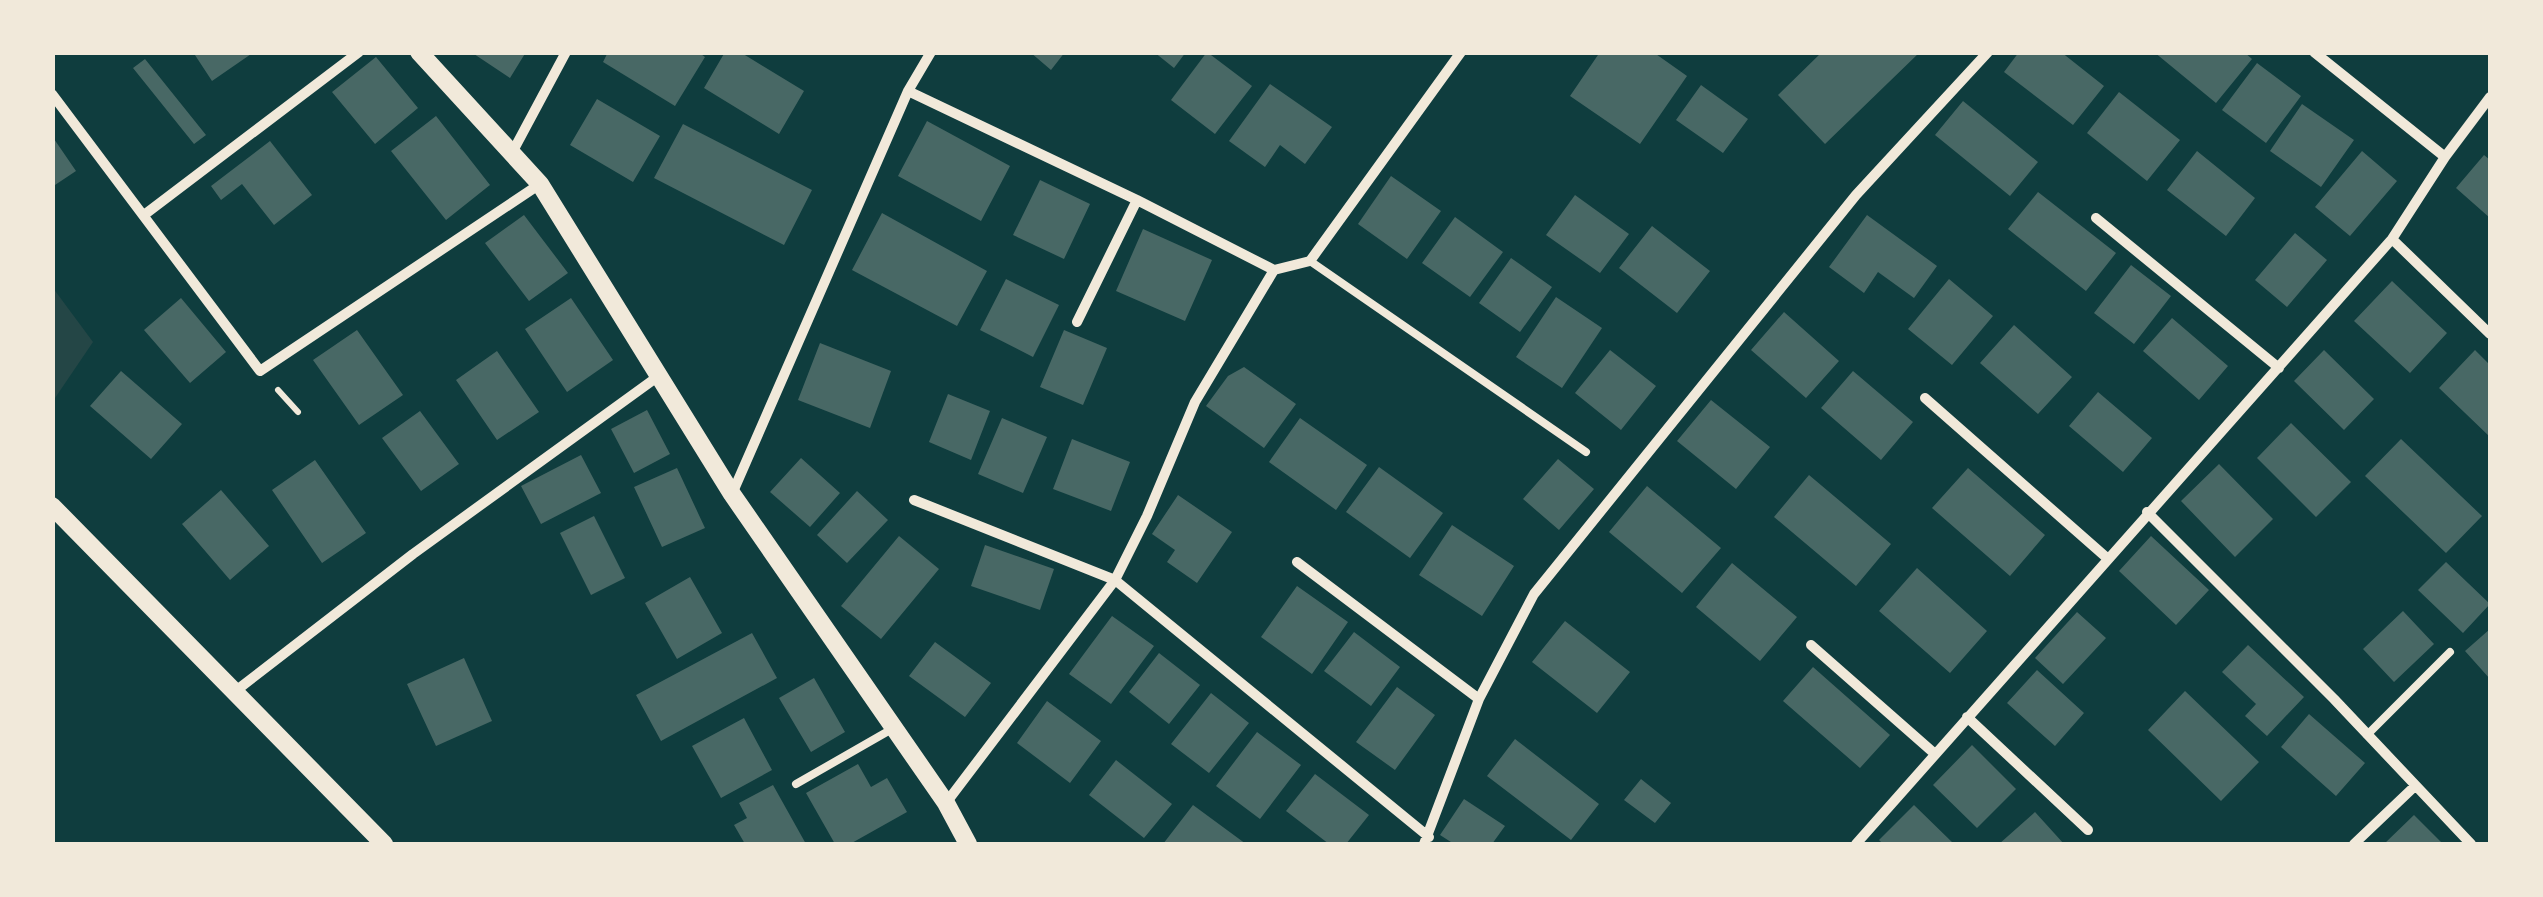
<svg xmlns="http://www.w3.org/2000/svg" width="2543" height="897" font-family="'Golos Text',sans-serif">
<rect width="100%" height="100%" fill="#0f3d3e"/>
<!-- green -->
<path fill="#244646" d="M53,288l40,54 -40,59z"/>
<!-- building -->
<path fill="#486865" d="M193,52h61l-42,29z
M471,52h55l-16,26z
M608,52h90l7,5 -30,49 -72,-44z
M725,52h15l64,39 -25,43 -75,-46z
M1030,52h35l-14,18z
M1154,52h32l-12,16z
M1207,52l45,34 -37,48 -44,-34z
M1600,52h53l34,24 -47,68 -70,-48z
M1822,52h98l-95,92 -47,-49z
M2019,52h42l43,34 -31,39 -69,-53z
M2154,52h90l8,7 -36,44z
M376,57l42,51 -43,36 -43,-52z
M145,59l61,76 -12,9 -61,-76z
M2257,63l44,33 -35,47 -44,-33z
M1270,84l62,43 -27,37 -25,-19 -15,22 -36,-26z
M1701,85l47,34 -25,34 -47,-33z
M2119,92l61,48 -33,41 -60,-48z
M597,99l63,37 -27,46 -63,-37z
M1963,101l75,61 -28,34 -75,-61z
M2302,104l52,36 -33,47 -51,-36z
M436,116l54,69 -44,35 -55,-69z
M927,121l83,45 -29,55 -83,-45z
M683,124l129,66 -28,55 -130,-67z
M52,136l24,35 -24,16z
M270,141l42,54 -38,30 -32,-41 -21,16 -10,-14z
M2197,151l58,47 -29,38 -59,-46z
M2362,151l35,30 -47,55 -35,-29z
M2484,155l6,5v58l-34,-30z
M1391,176l50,35 -34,48 -49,-35z
M1040,180l50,24 -26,55 -51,-24z
M2038,192l78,61 -30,38 -78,-62z
M1575,195l54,39 -29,39 -54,-38z
M882,213l105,58 -30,55 -105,-56z
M524,215l44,58 -39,28 -44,-58z
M1867,215l70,51 -23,32 -36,-26 -14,21 -35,-26z
M1455,217l48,35 -33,45 -48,-34z
M1652,226l58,45 -33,42 -58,-45z
M1143,229l69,31 -27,61 -69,-30z
M2295,233l32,27 -40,47 -32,-27z
M1511,258l41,29 -32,45 -41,-29z
M2131,265l40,31 -37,48 -40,-31z
M1006,279l53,26 -26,52 -53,-27z
M1949,279l44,37 -41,49 -44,-36z
M2392,281l55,52 -37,40 -56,-52z
M1556,297l46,31 -40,60 -46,-31z
M181,298l45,54 -36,31 -46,-53z
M571,298l42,62 -46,32 -42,-63z
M1784,312l55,49 -33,37 -55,-48z
M2172,318l56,48 -29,34 -56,-49z
M2014,325l58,52 -34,37 -58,-51z
M357,330l46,65 -44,30 -46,-65z
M1064,330l43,18 -24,57 -43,-18z
M820,343l71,28 -21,57 -72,-28z
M1610,350l46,36 -35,44 -46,-37z
M2324,350l50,49 -30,31 -50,-49z
M2475,350l15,15v72l-51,-49z
M497,351l42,61 -42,28 -41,-60z
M1244,367l52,37 -32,44 -58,-42 22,-30z
M121,371l61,53 -31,35 -61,-53z
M1853,371l60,51 -32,38 -60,-52z
M2098,392l54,46 -29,34 -54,-46z
M948,394l42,17 -19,49 -42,-18z
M1711,400l59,47 -34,42 -59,-48z
M647,410l23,44 -36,19 -23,-44z
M420,411l39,53 -38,27 -39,-53z
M1002,418l45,19 -24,56 -45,-19z
M1300,418l67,47 -31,45 -67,-48z
M2291,423l60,59 -35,35 -59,-59z
M1072,439l58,23 -19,49 -58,-22z
M2401,439l81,77 -36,37 -81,-77z
M581,455l20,38 -60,31 -20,-38z
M801,458l39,35 -30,34 -40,-35z
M1558,459l36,30 -35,41 -36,-31z
M315,460l51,73 -44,30 -50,-73z
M2219,464l54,55 -38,38 -54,-56z
M1379,467l64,46 -33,45 -64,-46z
M677,468l28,60 -43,19 -28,-60z
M1968,468l77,67 -35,41 -78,-68z
M1809,475l82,69 -35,42 -82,-69z
M1647,486l74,62 -39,45 -73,-61z
M221,490l48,56 -39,34 -48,-56z
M857,491l31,29 -41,43 -30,-28z
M1178,495l54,37 -35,51 -30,-21 8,-12 -23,-16z
M594,516l31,62 -34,17 -31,-62z
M1452,525l62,41 -32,50 -63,-41z
M899,536l40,33 -58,70 -40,-33z
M2151,536l58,54 -33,35 -57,-54z
M985,545l69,24 -14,41 -69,-24z
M2446,562l44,42 -27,29 -45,-43z
M1732,563l65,54 -37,44 -64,-54z
M1917,568l70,63 -37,42 -71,-62z
M690,577l32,56 -45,26 -32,-56z
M1297,586l51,36 -36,52 -51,-37z
M2403,611l31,33 -40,38 -31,-33z
M2077,612l29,26 -43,46 -28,-26z
M1112,616l42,30 -43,58 -42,-30z
M1565,621l65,51 -33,41 -65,-51z
M2490,629v50l-25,-28z
M1354,632l46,35 -29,39 -47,-35z
M752,633l25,45 -116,63 -25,-46z
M935,642l56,41 -26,34 -56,-41z
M2248,645l56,52 -37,39 -22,-20 11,-12 -34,-32z
M1159,653l41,32 -31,39 -40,-32z
M464,658l28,63 -56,25 -29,-62z
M1813,667l77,68 -30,33 -77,-67z
M2037,670l47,43 -29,33 -48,-43z
M814,678l31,54 -34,20 -32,-54z
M1397,687l38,28 -40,55 -39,-28z
M2185,691l74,71 -38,39 -73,-71z
M1211,693l38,30 -40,50 -38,-29z
M1047,701l54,40 -31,42 -53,-40z
M2309,714l56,49 -29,33 -55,-49z
M744,718l28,52 -51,28 -29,-52z
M1257,732l44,33 -41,54 -44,-33z
M1515,739l84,65 -28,36 -84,-64z
M1972,745l44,44 -39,39 -44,-43z
M1116,760l56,44 -28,34 -55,-43z
M858,764l13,23 16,-9 20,34 -57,32h-15l-29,-51z
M1315,774l54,41 -23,29h-17l-43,-33z
M1641,779l30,24 -16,20 -31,-23z
M773,785l33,59h-61l-11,-19 13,-7 -8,-15z
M1464,799l41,27 -13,18h-38l-14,-9z
M1193,805l53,39h-83z
M1914,805l40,39h-71l-4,-4z
M2035,812l29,32h-65z
M2414,815l29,29h-59z"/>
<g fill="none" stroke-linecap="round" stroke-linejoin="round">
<!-- path -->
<path stroke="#f1e9da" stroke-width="6" d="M278,390l20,22"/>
<!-- service -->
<path stroke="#f1e9da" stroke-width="8" d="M1310,261l276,191
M2367,735l83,-83
M796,784l96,-55"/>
<!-- minor -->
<path stroke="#f1e9da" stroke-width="10" d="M2314,52l131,105
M908,91l229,109 137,70
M52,94l208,277 280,-187
M513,151l53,-99
M144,215l215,-163
M2096,218l183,150
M2392,239l98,95
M1077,322l60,-122
M1925,398l182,160
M732,494l176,-403 23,-39
M914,500l201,80 314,257
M2147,512l187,187 137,145
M1297,562l182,137
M1811,645l124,109
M233,693l180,-139 247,-179
M1967,717l121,113
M946,803l169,-223 32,-64 48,-114 79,-132 36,-9 151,-209
M1424,844l55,-145 55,-105 322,-399 132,-143
M1856,844l536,-605 53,-82 45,-60
M2354,844l61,-58"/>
<!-- tertiary -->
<path stroke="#f1e9da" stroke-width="18" d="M419,52l121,132 192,310 214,309 22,41
M52,506l332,338"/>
</g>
<!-- border -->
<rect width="2543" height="897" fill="none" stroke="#f1e9da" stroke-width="110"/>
</svg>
